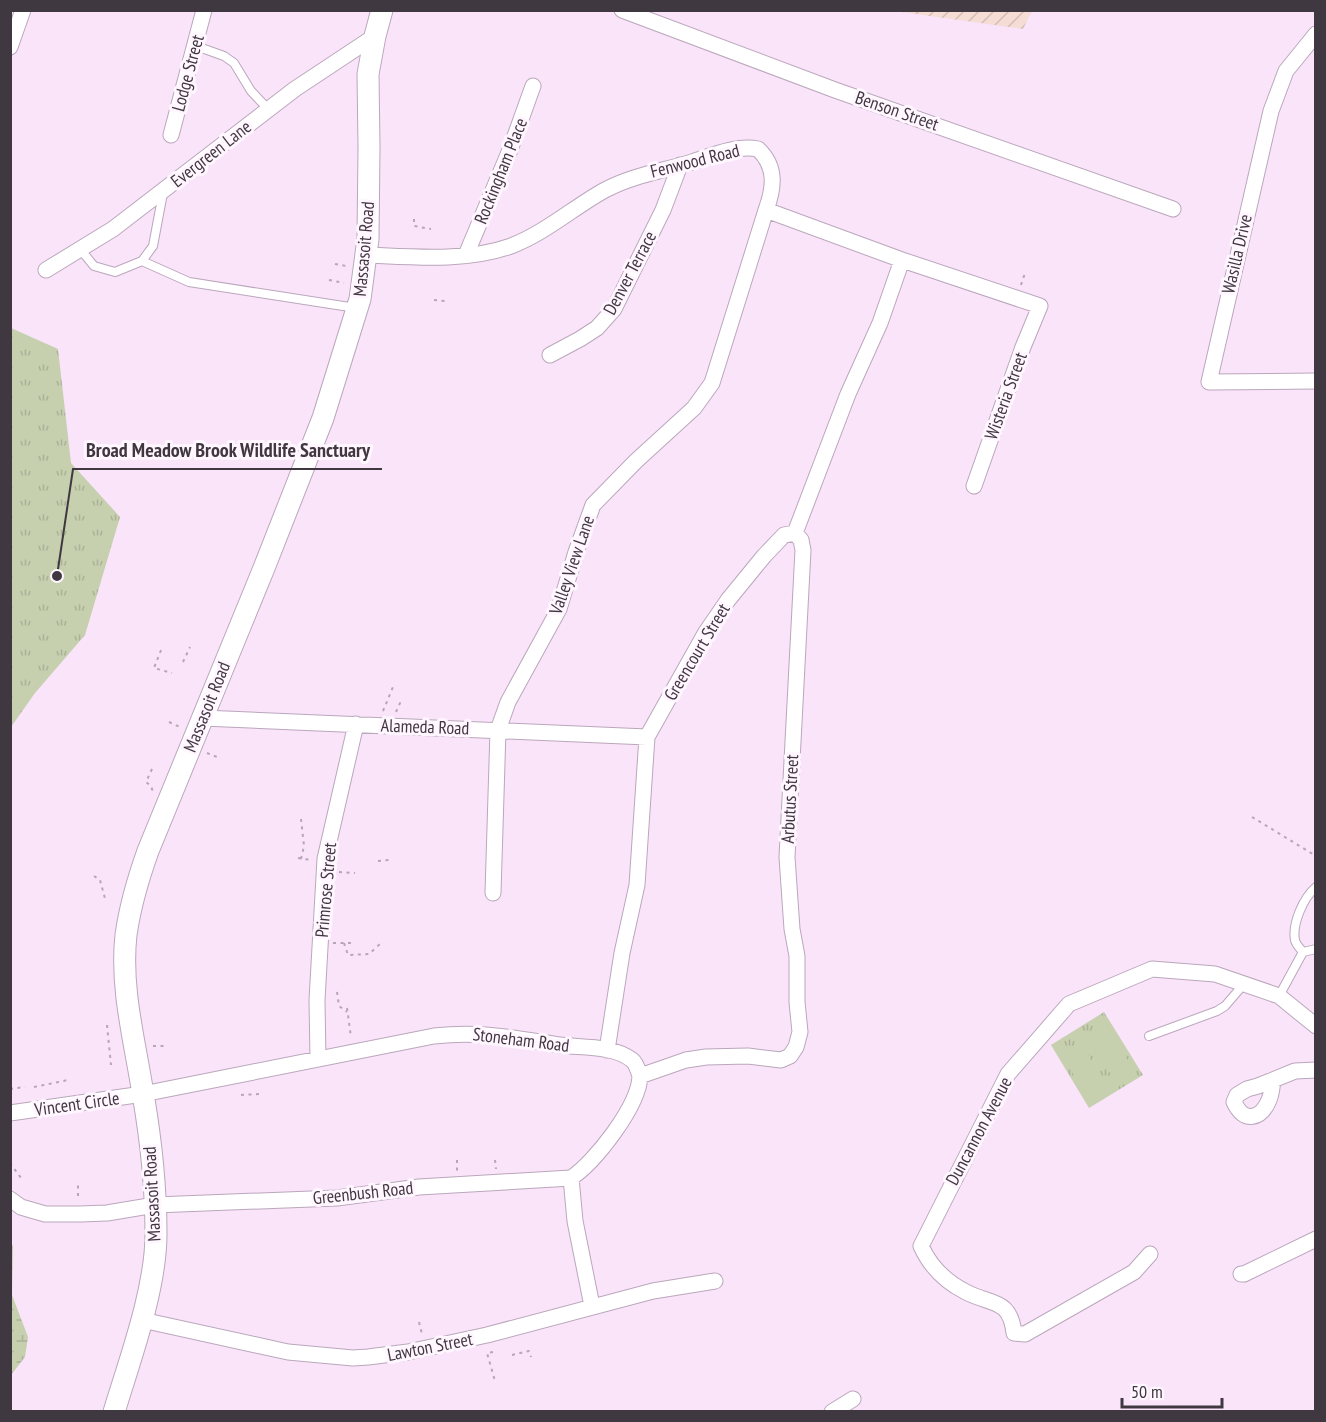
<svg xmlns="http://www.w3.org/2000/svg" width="1326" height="1422" font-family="'PT Sans Narrow',sans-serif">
<defs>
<pattern id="industrial-furrows" width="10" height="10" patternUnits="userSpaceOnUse" patternTransform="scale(1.5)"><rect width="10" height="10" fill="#f5dcd4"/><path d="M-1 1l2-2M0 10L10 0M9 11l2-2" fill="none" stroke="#d3beb7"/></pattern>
<pattern id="wetland-marsh" width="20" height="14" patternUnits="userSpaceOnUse" patternTransform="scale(1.5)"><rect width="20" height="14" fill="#c6cfae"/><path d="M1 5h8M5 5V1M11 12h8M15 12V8" fill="none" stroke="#abb297"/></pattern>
<pattern id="park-tufts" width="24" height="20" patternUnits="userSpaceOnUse" patternTransform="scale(1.5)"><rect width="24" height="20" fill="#c6cfae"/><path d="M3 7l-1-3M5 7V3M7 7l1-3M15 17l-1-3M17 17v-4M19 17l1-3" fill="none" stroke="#abb297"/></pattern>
</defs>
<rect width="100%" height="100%" fill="#f9e4fa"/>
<!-- industrial -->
<path fill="url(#industrial-furrows)" d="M894,11h138l-9,18z"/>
<!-- wetland -->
<path fill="url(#wetland-marsh)" d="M10,1236l3,12 -1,47 16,42 -3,20 -14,18z"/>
<!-- park -->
<path fill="url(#park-tufts)" d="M11,328l47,21 13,114 49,54 -35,118 -50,58 -24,34z
M1104,1012l39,63 -54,33 -38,-63z"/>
<!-- garden -->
<path fill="#c6cfae" d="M1107,1026l25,41 -19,11 -25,-41z
M1080,1042l25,41 -19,12 -25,-41z"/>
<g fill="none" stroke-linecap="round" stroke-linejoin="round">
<!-- lane casing -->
<g stroke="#bba7bc" stroke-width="10">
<path id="lane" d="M196,46l28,10 10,7 17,28 17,18
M80,249l14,17 21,6 27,-11 11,-15 10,-53
M142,261l47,21 167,26
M1303,952c-3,-4 -7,-7 -8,-12 -3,-16 8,-42 21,-53
M1279,996l24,-44 13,-3
M1149,1036l68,-25 8,-5 19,-22"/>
</g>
<!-- street casing -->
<g stroke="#bba7bc" stroke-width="17">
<path id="street" d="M622,10l213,80 338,119
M1316,34l-30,37 -15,40 -62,271 107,-1
M10,47l13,-37
M171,135l33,-125
M367,255c47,2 99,7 144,-9 34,-13 63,-39 94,-56 28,-15 58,-19 87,-28 21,-7 44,-17 66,-13 19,18 16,39 8,61l136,50 138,46 -17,41 -49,139
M466,255l44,-105 23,-64
M46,270l67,-41 182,-140 80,-53
M550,355l30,-16 17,-11 17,-19 49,-99 17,-45
M202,718l445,19
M493,893l5,-163 10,-28 51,-93 17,-57 17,-47 43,-44 58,-53 18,-25 54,-173
M607,1050l15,-97 15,-68 10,-148 59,-105 22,-32 36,-44 20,-21 11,-2 53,-139 32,-71 22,-63
M318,1059l-1,-59 8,-141 31,-135
M1273,1080c-1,6 -1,13 -4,20 -8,19 -25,24 -35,2l3,-7 10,-6 11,-3 37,-15 21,-1
M10,1113l133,-19 291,-58c47,-5 79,2 125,9 22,3 54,0 73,15 5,4 6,11 8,16l46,-16 20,-3 42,-1 33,4 9,-4 6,-9 4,-15 -3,-30v-46l-5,-27 -5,-72 16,-307 -2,-10 -6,-7
M10,1199l11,8 24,7h35l27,-1 48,-8 182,-7 82,-11 152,-9
M1150,1254l-16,18 -109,62 -11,-1c-4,-35 -23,-28 -48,-41 -20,-10 -36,-26 -45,-46l87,-172 61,-70 83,-35 63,5 64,22 37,30
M1241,1274h3l72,-35
M592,1306l-17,-85 -4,-43c24,-16 68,-72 69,-102
M142,1320l146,32 65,6 15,-1 40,-5 79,-17 166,-44 62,-10
M832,1412l21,-13"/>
</g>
<!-- secondary casing -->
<g stroke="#bba7bc" stroke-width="23">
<path id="secondary" d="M114,1412c16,-53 42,-123 42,-178 0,-47 -5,-94 -13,-140 -8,-52 -23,-106 -17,-159 4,-29 12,-56 22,-84l116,-283 59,-150 37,-119 8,-60 1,-91 -1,-74 7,-38 7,-26"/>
</g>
<!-- path -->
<path stroke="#b6a6b6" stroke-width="2" stroke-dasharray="3 4.5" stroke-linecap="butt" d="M414,219v7l17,3
M335,264l11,2
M329,280l15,3
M1021,285l4,-12
M434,300l11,1
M161,650l-7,18 18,5
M183,662l7,-15
M383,711l10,-24
M396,712l5,-11
M169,722l11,5
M207,753l10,4
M152,769l-6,13 5,4 2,6
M1252,817l64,39
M301,819l3,27 -3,13
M298,858l13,2
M378,861l11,-1
M339,872l16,1
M94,876l6,4 6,22
M333,943h18
M344,943l4,12 21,-1 11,-10
M337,992l2,14 8,6
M347,1008l4,29
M107,1025l4,40
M153,1046h12
M34,1087l34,-7
M10,1089l15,-2
M241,1095l18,-1 2,4
M457,1160v12
M495,1160l1,9
M10,1163l11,15
M78,1196v-14
M419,1322l3,12
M493,1352l-6,1 8,28
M512,1355l17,-4 2,6"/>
<!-- lane -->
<use href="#lane" stroke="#fff" stroke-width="8"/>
<!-- street -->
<use href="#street" stroke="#fff" stroke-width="15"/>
<!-- secondary -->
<use href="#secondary" stroke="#fff" stroke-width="21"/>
</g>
<g text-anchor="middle" stroke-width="6" stroke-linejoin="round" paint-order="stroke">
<!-- street labels -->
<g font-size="18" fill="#403840" stroke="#fff6ff">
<text transform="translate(188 73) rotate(-75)" y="6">Lodge Street</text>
<text transform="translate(897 111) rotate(19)" y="6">Benson Street</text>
<text transform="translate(211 154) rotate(-38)" y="6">Evergreen Lane</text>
<text transform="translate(695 161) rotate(-14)" y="6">Fenwood Road</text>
<text transform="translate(501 171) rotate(-68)" y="6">Rockingham Place</text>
<text transform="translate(364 249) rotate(-85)" y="6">Massasoit Road</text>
<text transform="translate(1237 254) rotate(-77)" y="6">Wasilla Drive</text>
<text transform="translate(630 273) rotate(-62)" y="6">Denver Terrace</text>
<text transform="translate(1006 396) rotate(-70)" y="6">Wisteria Street</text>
<text transform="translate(572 565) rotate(-71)" y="6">Valley View Lane</text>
<text transform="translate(697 652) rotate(-59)" y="6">Greencourt Street</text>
<text transform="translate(207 707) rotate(-68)" y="6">Massasoit Road</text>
<text transform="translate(425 727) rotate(2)" y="6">Alameda Road</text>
<text transform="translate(790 799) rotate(-87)" y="6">Arbutus Street</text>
<text transform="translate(326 890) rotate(-85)" y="6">Primrose Street</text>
<text transform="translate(521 1040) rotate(7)" y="6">Stoneham Road</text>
<text transform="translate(77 1104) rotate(-8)" y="6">Vincent Circle</text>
<text transform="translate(979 1131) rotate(-62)" y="6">Duncannon Avenue</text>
<text transform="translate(363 1193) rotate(-6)" y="6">Greenbush Road</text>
<text transform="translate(152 1194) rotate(-93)" y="6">Massasoit Road</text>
<text transform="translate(430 1347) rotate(-11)" y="6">Lawton Street</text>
</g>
</g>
<!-- callouts -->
<path fill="none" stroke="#403840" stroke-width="2" d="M57 576L73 469H382"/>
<circle fill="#403840" stroke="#fff6ff" stroke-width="2" cx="57" cy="576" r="6"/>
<g font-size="20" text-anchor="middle" font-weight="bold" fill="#403840" stroke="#fff6ff" stroke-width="6" stroke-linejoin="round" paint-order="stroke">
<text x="228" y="457">Broad Meadow Brook Wildlife Sanctuary</text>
</g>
<!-- border -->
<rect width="1326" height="1422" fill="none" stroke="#403840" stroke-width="24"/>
<!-- scale -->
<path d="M1122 1398v9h100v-9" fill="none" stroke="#403840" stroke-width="3"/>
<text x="1131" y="1398" font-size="18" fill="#403840" stroke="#fff6ff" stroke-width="4.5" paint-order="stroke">50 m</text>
</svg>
